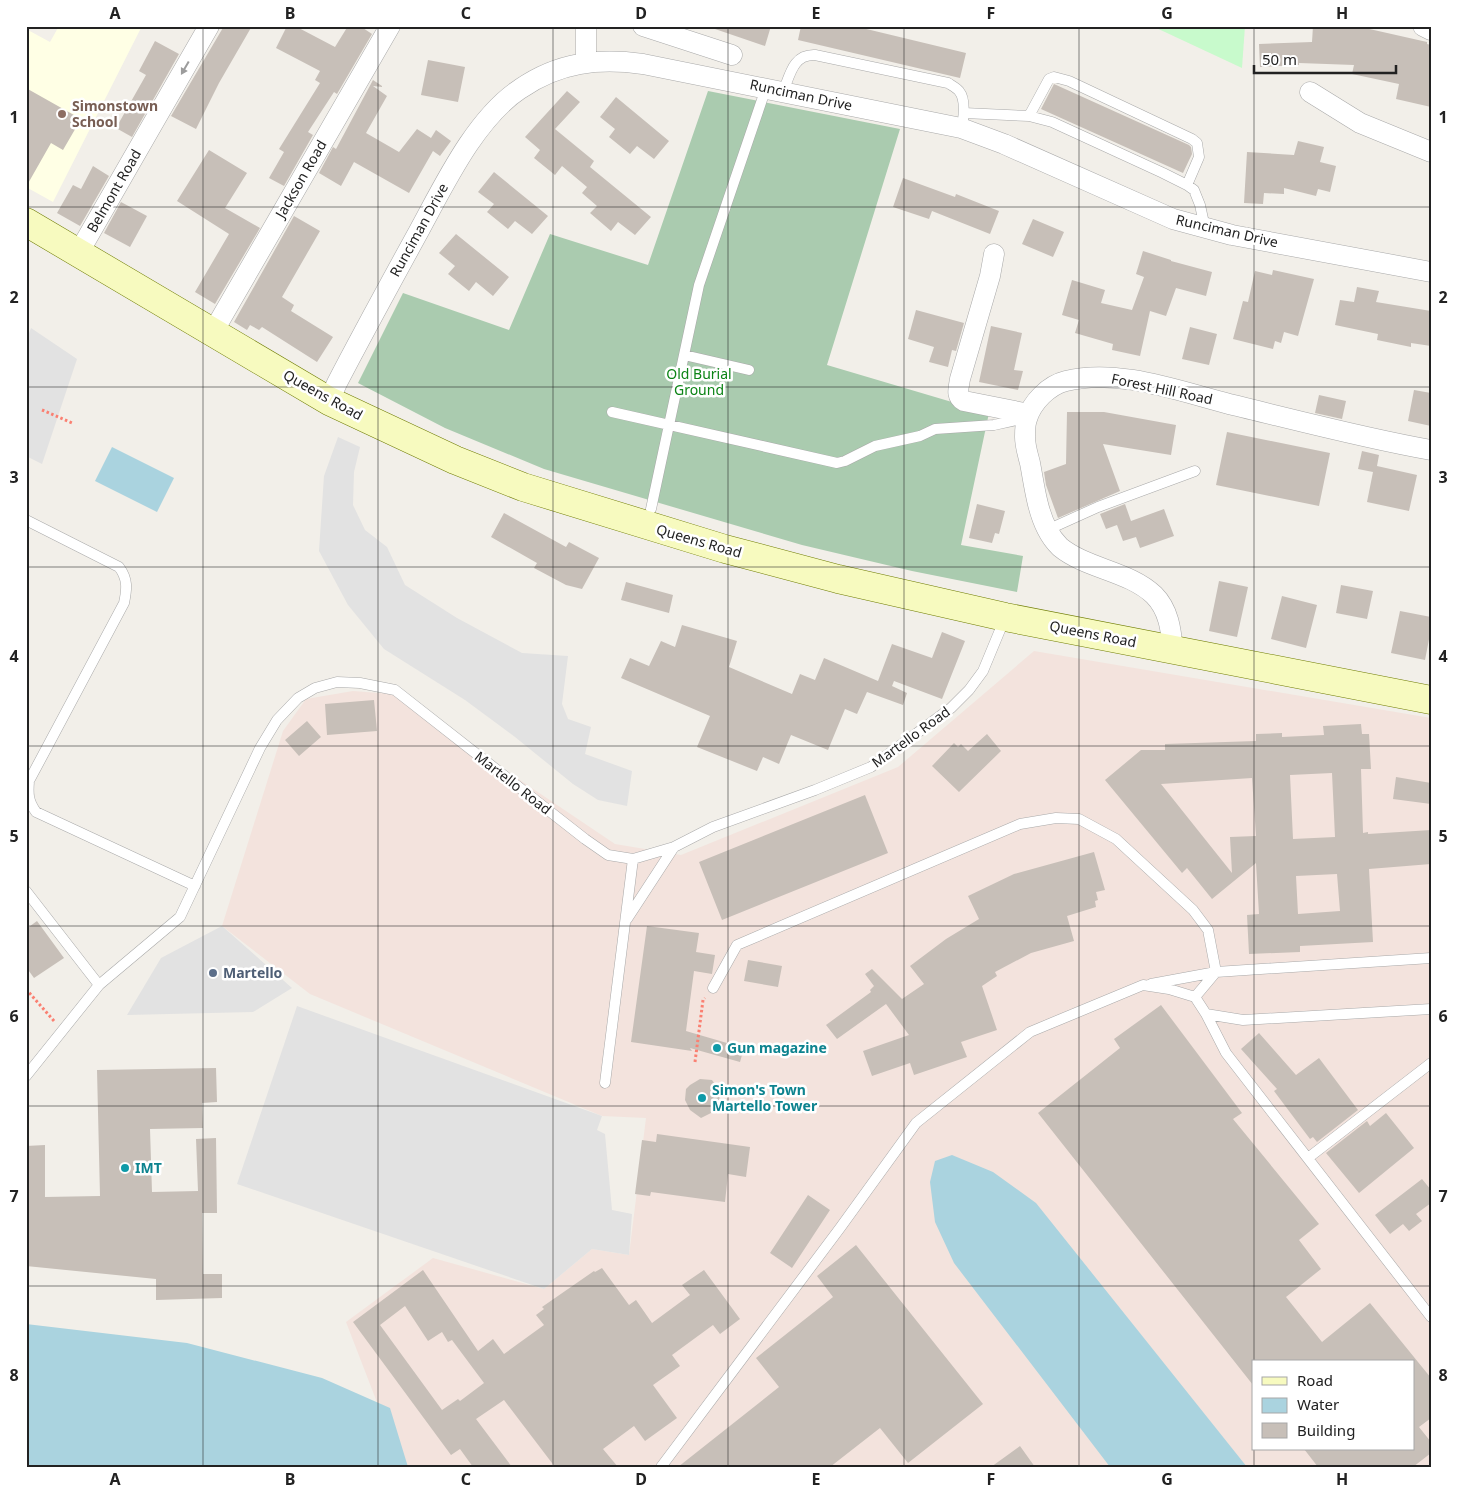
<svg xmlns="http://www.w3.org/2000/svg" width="1457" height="1493" font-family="'Noto Sans',sans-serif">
<rect width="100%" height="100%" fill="#f2efe9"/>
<!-- education -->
<path fill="#ffffe5" d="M59,26h83l-89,176 -27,-15v-158l24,13z"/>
<!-- military -->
<path fill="#f3e3dd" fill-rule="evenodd" d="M1034,651l397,67v749h-1029l-56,-145 87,-64 111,31 48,-40 37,6 17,-137 -44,-2 -292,-122 -88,-68 61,-195 23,-32 47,-8 39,3 223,150 66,11 217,-88zM1253,1362h160v87h-160z"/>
<!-- cemetery -->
<path fill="#aacbaf" d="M708,91l192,38 -73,236 162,48 -28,132 62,11 -6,36 -105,-21 -110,-26 -258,-76 -99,-41 -87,-45 45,-90 106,37 41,-96 98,31z"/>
<!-- park -->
<path fill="#c8facc" d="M1152,26h93l-3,42z"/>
<!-- parking -->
<path fill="#e2e2e2" d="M31,328l46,31 -35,105 -16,-8v-115z
M338,437l22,10 -6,25 -1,33 12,25 22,17 18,38 52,33 65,35 46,3 -6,48 6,15 23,8 -6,27 47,17 -5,35 -29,-6 -25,-16 -58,-47 -50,-37 -81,-51 -36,-44 -29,-54 5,-75z
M222,926l70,62 -39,24 -126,3 34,-57z
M297,1006l305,110 -5,14 8,4 7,76 20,4 -3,41 -37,-6 -48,40 -307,-105z"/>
<!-- water -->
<path fill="#aad3df" d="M112,447l62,31 -17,34 -62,-31z
M952,1155l41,17 43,31 211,264h-137l-156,-204 -19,-41 -5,-40 5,-21z
M26,1324l161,19 135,35 68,30 18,59h-382z"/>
<!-- building -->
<path fill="#c7bfb8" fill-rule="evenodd" d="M224,26h28l-33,57 -23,46 -25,-13z
M287,26h8l40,21 13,-21h12l12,8 -35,60 -3,-2 -26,40 5,3 -29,51 -15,-8 15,-26 -5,-3 41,-66 -5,-3 5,-9 -44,-23z
M715,26h56l-6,20 -50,-17z
M801,26h53l112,27 -6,25 -162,-38z
M1313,26l52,2 62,14v2l4,1v62l-35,-8 3,-15 -47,-10 2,-9 -55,-2v2l-39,2 -1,-23 53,-2z
M155,41l24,13 -47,83 -16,-9 30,-53 -7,-4z
M428,60l37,7 -7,35 -37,-7z
M373,80l9,6v1l-9,-1 14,10 -21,37 33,19 18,-23 14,9 5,-8 15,11 -11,15 -7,-5 -24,42 -55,-31 -13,24 -22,-13 14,-26 3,2z
M1054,84l135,61 2,2 1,7 -9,19 -142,-64z
M26,88l55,31 -18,31 -12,-7 -25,44z
M567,91l13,11 -25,27 39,32 -4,6 61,50 -16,18 -17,-13 -7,9 -21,-18 7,-7 -15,-13 5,-6 -25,-21 -7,9 -21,-17 6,-8 -15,-13z
M616,97l53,44 -15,18 -17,-13 -7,8 -21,-17 6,-8 -15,-12z
M1298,141l26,6 -4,15 16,4 -6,26 -12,-3 -2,7 -32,-8v6l-20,-1 -1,11 -19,-1 3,-51 47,3z
M209,150l38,23 -22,35 35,20 -45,76 -20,-12 34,-58 -52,-33z
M93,166l16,10 -29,50 -23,-13 16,-28 8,4z
M494,172l54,44 -16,18 -17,-13 -7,8 -21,-17 7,-8 -16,-12z
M903,178l52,19 1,-3 43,17 -9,23 -58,-23 -3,8 -36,-12z
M121,202l26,14 -17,31 -26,-14z
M294,216l26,15 -38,66 12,8 -3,6 42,26 -16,25 -55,-35 -3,3 -9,-5 -3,5 -13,-8z
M1033,219l31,13 -11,25 -31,-13z
M456,234l53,43 -16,19 -17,-14 -7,9 -21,-17 7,-8 -16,-13z
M1143,251l28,9v1l41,11 -6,24 -30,-8 -10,28 -16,-5 -10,45 -28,-6 1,-6 -38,-11 4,-13 -17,-5 10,-35 33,10 -4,13 31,7 12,-33 -8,-3z
M1273,270l41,9 -16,57 -14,-4 -3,11 -6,-2 -2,8 -40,-10 10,-38 5,1 7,-31 17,4z
M1357,287l22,4 -3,11 55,9v35l-20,-3v4l-34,-7 1,-6 -43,-9 5,-25 14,2z
M916,310l48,13 -8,28 -4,-1 -4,17 -19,-5 5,-15 -26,-8z
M991,326l31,7 -8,37 9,1 -5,19 -39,-8z
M1190,327l27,7 -8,31 -27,-6z
M1414,390l17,3v33l-23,-5z
M1319,395l27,6 -4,18 -27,-6z
M1067,412h37l72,13 -5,30 -68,-11 17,47 -62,27 -12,-33 -2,-13 22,-8z
M1227,432l103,21 -11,53 -103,-21z
M1362,451l17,4 -2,11 40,9 -8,36 -42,-9 6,-30 -15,-3z
M977,504l28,7 -6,23 -4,-1 -3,10 -23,-5z
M1125,504l6,17 33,-12 10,27 -34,12 -4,-11 -13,4 -6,-16 -11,4 -6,-15z
M504,513l62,34 3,-5 30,16 -17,31 -16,-4 -32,-17 3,-5 -46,-26z
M1219,581l29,6 -11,50 -28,-6z
M626,582l47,13 -4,18 -48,-13z
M1341,585l32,6 -6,28 -31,-6z
M1282,596l35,9 -11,43 -35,-9z
M1400,611l31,6v12l-6,31 -34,-7z
M682,625l55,16 -8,26 63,27 8,-20 15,6 9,-22 54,23 14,-37 40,14 10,-26 23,9 -23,58 -48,-18 -2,5 15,7 -4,12 -36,-13 -10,22 -12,-5 -17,41 -37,-15 -12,29 -16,-7 -6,14 -60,-24 13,-31 -89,-38 9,-20 19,8 12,-25 14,6z
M374,700l3,31 -50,4 -2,-31z
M307,721l14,16 -22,19 -14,-16z
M1361,724l1,10h7l2,35h-10l2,64 5,-1v2l63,-4v34l-62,5 4,73 -73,4v6l-51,2 -2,-39 12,-1 -3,-51 -44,36 -25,-31 -5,5 -77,-93 36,-30h24v-6l91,-3v-7l26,-1v4l42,-2 -1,-9zM1332,773l3,64 -42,2 -3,-64zM1252,778l4,58 -26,1 2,36 -71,-89zM1337,874l3,37 -42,3 -2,-38z
M987,734l14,17 -42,41 -27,-26 22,-23 4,4 3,-3 7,7z
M1396,777l35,6v21l-38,-5z
M865,795l23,58 -166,67 -23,-58z
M1094,852l11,38 -9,2 2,8 -3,1 1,6 -29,9 7,25 -43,12 -36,19 2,4 -15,10 15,44 -36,12 6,15 -53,18 -4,-12 -38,13 -9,-25 46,-16 -23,-31 -49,35 -11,-14 45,-33 -1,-2 4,-4 -9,-12 7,-5 30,30 22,-15 -14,-18 36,-27 33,-20 -11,-23 46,-22z
M37,921l27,37 -30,20 -8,-11v-38z
M647,926l52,7 -3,19 19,3 -3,19 -18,-3 -8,60 58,17 -4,14 -50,-14 2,3 -61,-9z
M748,960l34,6 -4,21 -34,-6z
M1161,1005l81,108 -9,6 86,105 -20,16 22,29 -35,28 36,45 48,-39 61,75v40l-12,9 12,15v11l-18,14h-95l-14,-18h109v-87h-160v23l-215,-272 82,-65 -6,-9z
M1259,1033l37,42 23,-17 39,52 -41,32 -4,-5 -3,2 -36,-48 3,-2 -36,-40z
M216,1068l1,34 -15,1 1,25 -53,1 2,63 46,-1 -2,-52 20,-1 1,75h-15l1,61h19v24l-66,2v-21l-130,-13v-120l19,-1v52l55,-1 -3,-126z
M700,1079l12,1 7,10 1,5 -2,12 -5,5 -12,6 -11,-8 -5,-10 1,-11 4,-4z
M1386,1113l28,35 -55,45 -33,-40 41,-32 3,5z
M657,1134l93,13 -4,30 -18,-3 -3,28 -74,-10 -1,4 -15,-2 7,-54 14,2z
M1422,1179l9,11v13l-15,11 6,7 -13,10 -6,-7 -13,10 -15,-19z
M808,1195l22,15 -38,58 -22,-15z
M856,1245l127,159 -75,59 -28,-35 -50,39h-152l101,-80 -23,-29 77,-61 -16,-21z
M602,1268l27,37 7,-5 16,23 38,-28 -8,-10 22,-15 36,49 -20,15 -7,-9 -41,30 8,11 -27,19 24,33 -32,23 -11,-15 -31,23 15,18h-63l-51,-67 -28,19 36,48h-39l-13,-18 -9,6 -98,-133 70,-52 55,81 15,-12 11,15 40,-29 -8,-10 8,-6 -2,-2 52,-36 1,1zM405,1306l23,35 14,-9 6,10 4,-2 32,43 -24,18 -2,-2 -16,11 -62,-85z
M1020,1446l15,21h-44z"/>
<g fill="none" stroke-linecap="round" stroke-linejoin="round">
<!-- lane casing -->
<g stroke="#a9a9a9" stroke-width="11">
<path id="lane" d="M783,92c7,-17 10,-38 32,-37l133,28c3,2 9,5 11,8 6,7 5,21 4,29
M964,113l65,3 23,6 111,51 24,12 7,5 6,15 5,23
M1029,116l20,-37 5,-2 15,4 123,58 5,4 2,14 -12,28
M684,355l65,15
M612,412l225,51 8,-2 30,-15 45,-10 15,-7 59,-4 32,-7
M651,509l48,-224 67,-197
M26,520l93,47c9,12 8,22 5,36l-95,178c-1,13 -1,20 7,31l159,74
M1047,530l51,-23 97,-36
M26,891l73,94
M627,919l47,-72
M713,988l24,-43 283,-121 36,-6 23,1 37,20 77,71 15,20 8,42 -65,12
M1195,997l21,-25 215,-14
M1206,1014l20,39 205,264
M26,1076l73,-91 81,-68 80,-169 17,-28 21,-22 17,-10 22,-6 23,1 35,7 190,149 23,16 25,4 41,-12 39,-20 102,-37 56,-23 80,-59 18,-18 14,-19 22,-53
M605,1083l28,-224
M1308,1158l123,-95
M661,1467l179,-239 76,-105 114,-91 113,-47 26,4 26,8 11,17 37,6 188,-11"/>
</g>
<!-- street casing -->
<g stroke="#a9a9a9" stroke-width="21">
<path id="street" d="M586,26v36
M643,26l89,29
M1423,26l8,4
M1310,92l50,31 71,29
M79,252l130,-226
M994,254l-4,22 -30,103c-1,8 -5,17 4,22l65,13
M213,332l177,-306
M329,401l8,-18c27,-52 55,-103 83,-154 25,-46 56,-111 100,-140 39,-27 78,-31 123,-25l318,64 43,16 169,75 59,16 199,37
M1173,650c-2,-20 -4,-40 -19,-55 -25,-24 -67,-26 -94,-48 -5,-5 -10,-12 -13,-18 -10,-19 -13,-45 -17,-66 -2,-8 -5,-17 -5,-26 0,-6 0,-13 2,-18 5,-17 22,-34 39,-38 52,-13 112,10 163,23 67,16 134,34 202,46"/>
</g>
<!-- secondary casing -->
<g stroke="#707d05" stroke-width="29">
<path id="secondary" d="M26,222l303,179 126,59 68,27 202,62 113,30 167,38 426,83"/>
</g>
<!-- path -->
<path stroke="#fa8072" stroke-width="3" stroke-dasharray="2.5 2.5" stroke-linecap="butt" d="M42,410l30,13
M26,989l28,32
M695,1062l8,-62 2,-2"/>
<!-- lane -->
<use href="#lane" stroke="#fff" stroke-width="10"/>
<!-- street -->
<use href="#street" stroke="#fff" stroke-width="20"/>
<!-- secondary -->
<use href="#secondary" stroke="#f7fabf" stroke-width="28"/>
</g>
<!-- one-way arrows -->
<defs><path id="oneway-solid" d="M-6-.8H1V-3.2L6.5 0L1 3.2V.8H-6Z" transform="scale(1.25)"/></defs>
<use fill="#9c9c9c" href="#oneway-solid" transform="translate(185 68) rotate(120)"/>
<!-- grid -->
<path fill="none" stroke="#222" stroke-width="1" stroke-opacity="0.55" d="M203,26v1441M378,26v1441M553,26v1441M728,26v1441M904,26v1441M1079,26v1441M1254,26v1336M26,207h1405M26,387h1405M26,567h1405M26,746h1405M26,926h1405M26,1106h1405M26,1286h1405M1254,1449v18"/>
<!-- markers -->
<circle fill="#8d6e63" stroke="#fff" stroke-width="2" cx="62" cy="114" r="5"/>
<circle fill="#5c6f8a" stroke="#fff" stroke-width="2" cx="213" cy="973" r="5"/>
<g fill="#0f9aa8" stroke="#fff" stroke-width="2">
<circle cx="717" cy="1048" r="5"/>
<circle cx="702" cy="1098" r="5"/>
<circle cx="125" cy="1168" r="5"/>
</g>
<g text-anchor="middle" stroke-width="5" stroke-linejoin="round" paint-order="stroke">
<!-- street labels -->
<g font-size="14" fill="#222" stroke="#fff">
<text transform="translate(801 95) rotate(12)" y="5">Runciman Drive</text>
<text transform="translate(301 179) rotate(-60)" y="5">Jackson Road</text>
<text transform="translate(114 191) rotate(-60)" y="5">Belmont Road</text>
<text transform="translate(419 230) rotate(-61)" y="5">Runciman Drive</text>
<text transform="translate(1227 231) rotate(13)" y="5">Runciman Drive</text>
<text transform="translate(1162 389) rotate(12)" y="5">Forest Hill Road</text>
<text transform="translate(323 395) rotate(29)" y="5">Queens Road</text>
<text transform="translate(699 541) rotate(16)" y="5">Queens Road</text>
<text transform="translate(1093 634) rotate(11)" y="5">Queens Road</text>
<text transform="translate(911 737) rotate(-36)" y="5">Martello Road</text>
<text transform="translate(513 783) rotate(38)" y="5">Martello Road</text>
</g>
<!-- education labels -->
<g font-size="14" font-weight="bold" fill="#785e54" stroke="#fff" text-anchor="start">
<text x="72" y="111">Simonstown<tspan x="72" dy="16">School</tspan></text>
</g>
<!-- park labels -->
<g font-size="14" fill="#0c8416" stroke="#fff">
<text x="699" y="379">Old Burial<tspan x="699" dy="16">Ground</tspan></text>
</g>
<!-- service labels -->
<g font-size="14" font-weight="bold" fill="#4e5e75" stroke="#fff" text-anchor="start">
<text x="223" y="978">Martello</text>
</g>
<!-- culture labels -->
<g font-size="14" font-weight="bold" fill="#0d838f" stroke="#fff" text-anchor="start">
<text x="727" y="1053">Gun magazine</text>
<text x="712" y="1095">Simon's Town<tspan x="712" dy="16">Martello Tower</tspan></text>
<text x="135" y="1173">IMT</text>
</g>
</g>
<!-- border -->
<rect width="1457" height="1493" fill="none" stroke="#ffffff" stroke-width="55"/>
<!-- legend -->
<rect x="1252" y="1360" width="162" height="90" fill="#ffffff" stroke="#a7a7a7"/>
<rect x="1262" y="1377" width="25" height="8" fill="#f7fabf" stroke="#a7a7a7"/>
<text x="1297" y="1386" font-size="15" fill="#222222">Road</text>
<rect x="1262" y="1398" width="25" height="15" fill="#aad3df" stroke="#a7a7a7"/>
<text x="1297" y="1410" font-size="15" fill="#222222">Water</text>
<rect x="1262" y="1423" width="25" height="15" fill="#c7bfb8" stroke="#a7a7a7"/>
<text x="1297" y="1436" font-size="15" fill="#222222">Building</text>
<!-- scale -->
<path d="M1254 65v8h142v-8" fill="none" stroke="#222222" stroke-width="2.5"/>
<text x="1262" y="65" font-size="15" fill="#222222" stroke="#ffffff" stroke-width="4" paint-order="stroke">50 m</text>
<rect x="28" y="28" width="1402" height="1438" fill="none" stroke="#222" stroke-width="2"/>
<g font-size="16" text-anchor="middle" font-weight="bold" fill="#222">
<text x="115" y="19">A</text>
<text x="290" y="19">B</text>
<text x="466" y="19">C</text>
<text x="641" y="19">D</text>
<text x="816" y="19">E</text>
<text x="991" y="19">F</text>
<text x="1167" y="19">G</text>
<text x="1342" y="19">H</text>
<text x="14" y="123">1</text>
<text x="1443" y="123">1</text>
<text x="14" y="303">2</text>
<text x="1443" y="303">2</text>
<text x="14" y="483">3</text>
<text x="1443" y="483">3</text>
<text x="14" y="662">4</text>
<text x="1443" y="662">4</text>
<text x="14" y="842">5</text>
<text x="1443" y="842">5</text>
<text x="14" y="1022">6</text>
<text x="1443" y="1022">6</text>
<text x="14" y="1202">7</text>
<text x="1443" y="1202">7</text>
<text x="14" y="1381">8</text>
<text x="1443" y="1381">8</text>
<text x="115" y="1485">A</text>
<text x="290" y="1485">B</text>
<text x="466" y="1485">C</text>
<text x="641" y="1485">D</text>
<text x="816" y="1485">E</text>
<text x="991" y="1485">F</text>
<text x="1167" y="1485">G</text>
<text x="1342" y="1485">H</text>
</g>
</svg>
